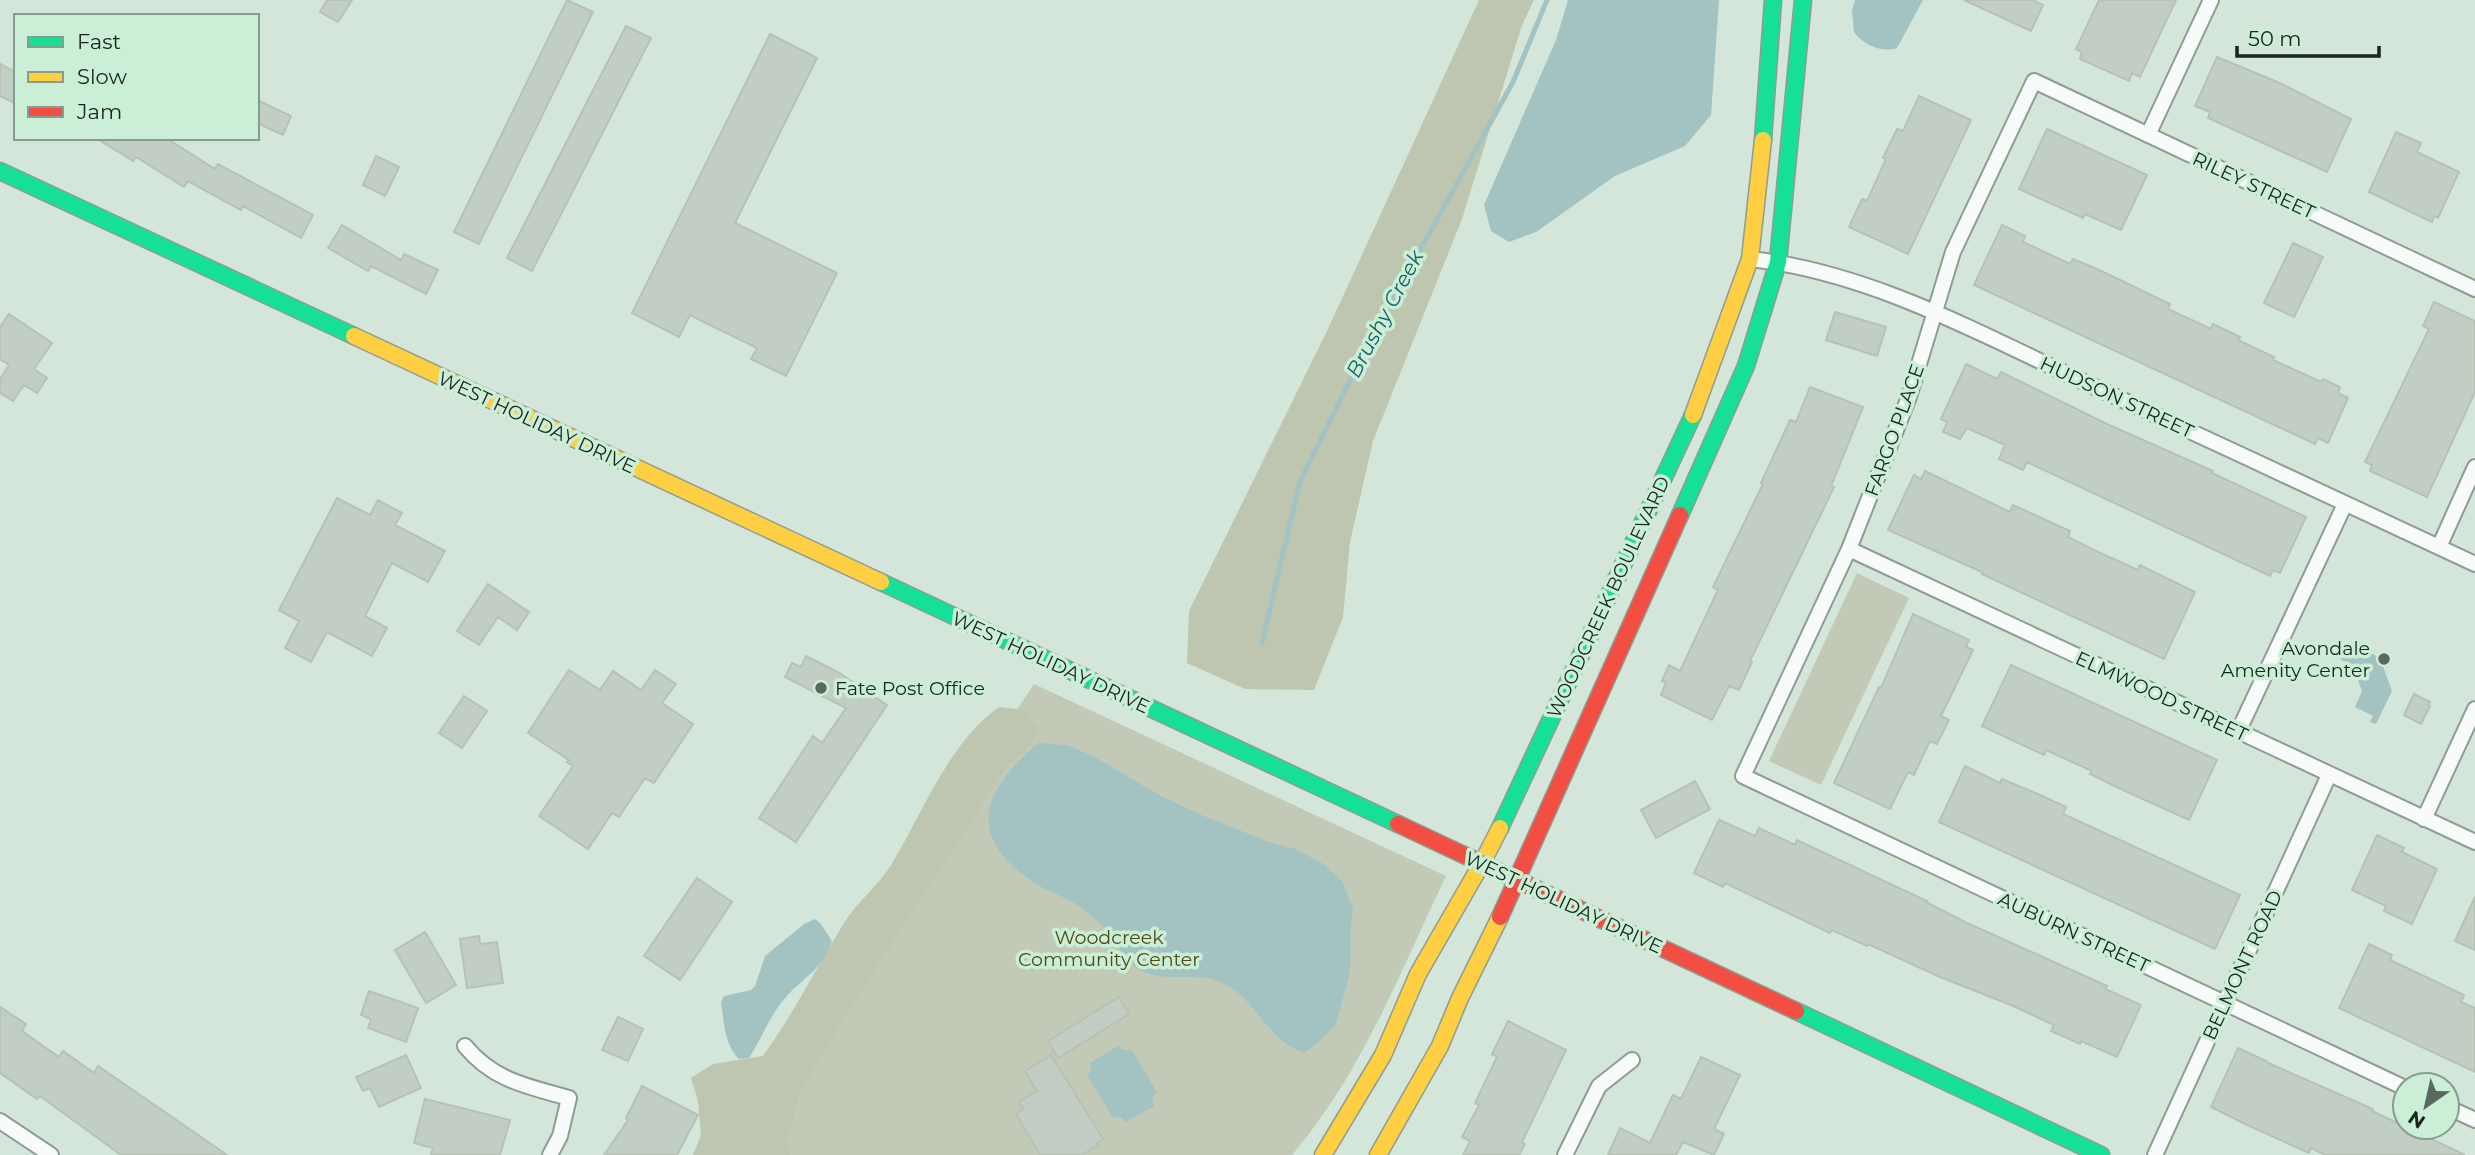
<svg xmlns="http://www.w3.org/2000/svg" width="2475" height="1155" font-family="Montserrat,sans-serif">
<rect width="100%" height="100%" fill="#d3e6d9"/>
<!-- green -->
<path fill="#c2cab7" d="M1857,573l52,25 -88,187 -52,-24z
M1034,684l412,192c-46,96 -84,197 -154,279h-591l41,-32z"/>
<!-- forest -->
<path fill="#bec6b0" d="M1479,0h55l-12,25 -60,194 -89,222 -23,101 -7,75 -29,73 -69,-1 -58,-26 2,-52 138,-280z
M999,707l27,3 13,18 -7,16 -24,21 -166,256 -42,71 -13,48 4,15h-98l8,-20 -3,-34 -7,-23 22,-14 50,-8c31,-43 53,-88 81,-133 13,-21 34,-37 47,-58 32,-52 57,-122 108,-158z"/>
<!-- water -->
<path fill="#a3c3c3" d="M1568,0h151l-8,115 -26,31 -70,30 -79,56 -27,10 -18,-11 -7,-26 72,-165z
M1855,0h68l-26,48c-15,5 -34,-3 -43,-16l-2,-21z
M2355,645l25,13 12,33 -16,33 -6,-2 3,-6 -18,-9 7,-16 -4,-11 -16,-8 5,-9 -7,-4 3,-6 7,3z
M1038,743l29,2 26,11 68,40 38,18 70,28 27,7 29,16 18,17 10,28 -3,25 1,18 -2,24 -13,47 -15,16 -17,13c-10,-4 -19,-9 -27,-17 -19,-18 -31,-44 -57,-54 -24,-10 -50,0 -73,-9 -22,-7 -28,-31 -43,-46 -6,-6 -13,-11 -20,-17 -14,-12 -31,-16 -46,-25 -73,-47 -59,-91 0,-142z
M815,919l6,5 11,17c-12,31 -25,33 -45,55 -15,15 -26,44 -38,62l-10,1c-15,-14 -15,-38 -18,-57l3,-6 27,-6 4,-4 10,-30 39,-32z
M1118,1046l6,4 7,-1 26,43 -5,6 2,8 -28,16 -5,-5 -8,1 -26,-43 4,-5 -1,-7z"/>
<g fill="none" stroke-linecap="round" stroke-linejoin="round">
<!-- stream -->
<path stroke="#a3c3c3" stroke-width="5" d="M1262,643l38,-162 67,-135 146,-264 34,-82"/>
</g>
<!-- building -->
<path fill="#c2cec3" stroke="#b5c2b5" stroke-width="2" d="M327,0h25l-14,22 -18,-10z
M567,0l26,12 -114,232 -25,-12z
M1964,0h68l11,5 -12,26z
M2099,0h77l-36,77 -8,-4 -3,8 -49,-22 2,-7 -6,-3z
M626,26l25,12 -119,233 -25,-13z
M770,34l47,24 -82,165 102,50 -51,103 -35,-17 6,-11 -67,-33 -11,22 -47,-24z
M2217,57l65,27 69,35 -24,53 -119,-54 2,-6 -15,-6z
M0,64l16,8v32l-16,-8z
M1919,96l52,24 -63,134 -59,-27 13,-28 5,2 19,-42 -3,-1 14,-29 6,2z
M257,100l34,16 -8,19 -26,-12z
M2047,129l100,46 -26,55 -36,-16 -2,4 -64,-29z
M2396,132l25,11 -4,9 42,20 -21,46 -4,-2 -2,6 -63,-30z
M96,138h70l49,31 3,-5 95,51 -12,23 -58,-32 -2,4 -53,-29 -4,6 -48,-30 -3,4z
M376,156l23,11 -14,29 -22,-11z
M342,225l59,35 3,-6 34,16 -12,24 -55,-28 -3,5 -40,-23z
M2002,225l23,11 -2,6 47,22 3,-5 24,10 73,35 -2,5 43,20 2,-5 27,13 -2,3 36,17 -1,3 48,22 2,-3 17,8 -2,6 10,5 -20,45 -10,-5 -3,6 -341,-159z
M2293,243l30,14 -29,60 -30,-14z
M2434,302l41,19v71l-48,105 -57,-26 2,-6 -7,-3 64,-133 -6,-3z
M1835,312l51,15 -9,29 -51,-16z
M9,314l43,29 -18,26 13,9 -10,15 -13,-8 -11,16 -13,-8v-14l9,-14 -9,-6v-32z
M1966,364l31,15 4,-7 106,52 106,47 -1,2 94,44 -26,56 -7,-3 -3,6 -243,-114 -4,8 -24,-11 6,-14 -38,-17 -7,11 -17,-7 4,-10 -6,-3z
M1810,387l53,20 -32,79 3,1 -84,174 2,1 -13,28 -10,-4 -17,34 -51,-25 5,-12 -4,-2 7,-16 11,6 38,-81 -5,-3 50,-103 -2,-1 29,-63 6,2z
M1925,471l85,41 3,-7 57,26 -2,6 30,15 40,18 2,-5 55,27 -31,67 -182,-85v-2l-94,-42 26,-55 7,4z
M337,498l33,17 8,-15 24,13 -7,12 50,26 -17,31 -36,-19 -27,53 22,12 -15,28 -45,-24 -16,30 -26,-14 14,-27 -20,-11z
M488,584l41,28 -12,18 -19,-13 -19,28 -22,-14z
M1913,614l56,26 -3,7 7,3 -32,66 8,4 -12,24 -7,-3 -16,34 -6,-3 -18,37 -56,-26 45,-96 2,1z
M806,656l32,16 49,33 -91,137 -37,-24 54,-82 9,7 24,-35 -61,-31 7,-14 9,4z
M2011,665l206,95 -28,60 -64,-29 -35,-17 2,-3 -46,-21 -2,5 -62,-29z
M569,670l31,20 13,-19 28,19 14,-20 21,14 -14,19 31,21 -39,59 -9,-5 -26,39 -7,-4 -24,36 -49,-33 34,-50 -6,-4 2,-2 -41,-27z
M2414,694l16,8 -2,3 2,1 -9,18 -17,-9z
M464,696l23,15 -25,37 -23,-15z
M1965,766l35,17 2,-4 36,15 28,13 -3,7 177,81 -25,54 -276,-127z
M1695,781l15,28 -54,29 -15,-28z
M1719,820l36,16 4,-8 36,17 2,-5 130,61 -1,1 39,20 142,64 -2,3 36,16 -24,52 -36,-16 -1,3 -29,-13 3,-6 -43,-20 -71,-28 -72,-33 -1,2 -35,-16 -2,3 -105,-50 -2,4 -29,-14z
M2377,835l27,13 -2,4 35,17 -25,55 -28,-13 2,-5 -34,-16z
M697,878l35,24 -52,78 -36,-24z
M2475,897v53l-20,-9z
M425,932l31,53 -30,18 -31,-53z
M479,936l1,8 17,-2 6,41 -36,5 -7,-49z
M2369,944l23,11 -2,5 74,35 -3,7 14,6v64l-136,-64z
M369,991l49,17 -12,34 -38,-14 3,-9 -10,-4z
M1119,997l10,17 -71,44 -10,-17z
M0,1007l26,17 -4,7 37,26 4,-6 31,22 4,-7 129,89h-106l-81,-59 -3,3 -37,-26z
M618,1017l25,12 -15,32 -26,-11z
M1508,1021l58,29 -44,92 3,2 -6,11h-56l7,-14 -8,-4 17,-32 -4,-2 22,-46 -5,-3z
M2238,1048l28,13v1l107,47 -1,2 93,44h-140l-14,-7 -2,5 -64,-29 -34,-17z
M406,1055l15,33 -42,19 -9,-19 -7,3 -7,-14z
M1051,1055l52,84 -6,4 1,2 -16,10h-42l-24,-41 8,-5 -5,-7 18,-11 -12,-20z
M1701,1057l39,18 -26,54 10,5 -10,21 -31,-13 -7,13h-68l12,-27 30,15 23,-48 8,4z
M642,1086l56,29 -21,40h-73l24,-35 -2,-2z
M425,1099l85,21 -10,35h-69l2,-7 -19,-5z"/>
<g fill="none" stroke-linecap="round" stroke-linejoin="round">
<!-- street casing -->
<g stroke="#8e9d93" stroke-width="18">
<path id="street" d="M2148,135l63,-135
M1750,259c119,13 229,74 336,124 130,60 259,120 389,181
M2439,547l36,-80
M1849,549l626,293
M2238,732l107,-228
M2424,819l51,-110
M465,1046c29,35 62,40 104,52l-9,38 -10,19
M2405,1088l-662,-312 106,-227 60,-152 44,-145 81,-171 441,208
M2447,1107l28,13
M0,1121l51,34
M1565,1155l34,-69 33,-26
M2155,1155l174,-380"/>
</g>
<!-- fast casing -->
<g stroke="#8e9d93" stroke-width="19">
<path id="fast" d="M1763,140l10,-140
M0,171l354,165
M1680,515l66,-149 32,-104 25,-262
M881,582l517,242
M1500,828l193,-413
M1796,1011l305,144"/>
</g>
<!-- slow casing -->
<g stroke="#8e9d93" stroke-width="19">
<path id="slow" d="M354,336l527,246
M1693,415l57,-156 13,-119
M1323,1155l60,-100 35,-81 64,-111 18,-35
M1378,1155l62,-109 20,-48 40,-81"/>
</g>
<!-- jam casing -->
<g stroke="#8e9d93" stroke-width="19">
<path id="jam" d="M1398,824l398,187
M1500,917l180,-402"/>
</g>
<!-- street -->
<use href="#street" stroke="#f8fbf9" stroke-width="14"/>
<!-- fast -->
<use href="#fast" stroke="#16e098" stroke-width="16"/>
<!-- slow -->
<use href="#slow" stroke="#ffcf43" stroke-width="16"/>
<!-- jam -->
<use href="#jam" stroke="#f24e42" stroke-width="16"/>
</g>
<!-- markers -->
<g fill="#59695f" stroke="#cbeed6" stroke-width="2.5">
<circle cx="2384" cy="659" r="7"/>
<circle cx="821" cy="688" r="7"/>
</g>
<g text-anchor="middle" stroke-width="7" stroke-linejoin="round" paint-order="stroke">
<!-- street labels -->
<g font-size="19" fill="#18251d" stroke="#cbeed6">
<text transform="translate(2254 185) rotate(25)" y="7">RILEY STREET</text>
<text transform="translate(2117 397) rotate(25)" y="7">HUDSON STREET</text>
<text transform="translate(537 422) rotate(25)" y="7">WEST HOLIDAY DRIVE</text>
<text transform="translate(1894 430) rotate(-70)" y="7">FARGO PLACE</text>
<text transform="translate(1608 597) rotate(-65)" y="7">WOODCREEK BOULEVARD</text>
<text transform="translate(1051 662) rotate(25)" y="7">WEST HOLIDAY DRIVE</text>
<text transform="translate(2162 696) rotate(25)" y="7">ELMWOOD STREET</text>
<text transform="translate(1564 902) rotate(25)" y="7">WEST HOLIDAY DRIVE</text>
<text transform="translate(2074 932) rotate(25)" y="7">AUBURN STREET</text>
<text transform="translate(2242 965) rotate(-65)" y="7">BELMONT ROAD</text>
</g>
<!-- poi labels -->
<g font-size="19" fill="#18251d" stroke="#cbeed6" text-anchor="end">
<text x="2370" y="655">Avondale<tspan x="2370" dy="22">Amenity Center</tspan></text>
<text x="835" y="695" text-anchor="start">Fate Post Office</text>
</g>
<!-- park labels -->
<g font-size="19" fill="#4e4b17" stroke="#cbeed6">
<text x="1109" y="944">Woodcreek<tspan x="1109" dy="22">Community Center</tspan></text>
</g>
<!-- water labels -->
<g font-size="21" font-style="italic" fill="#15636a" stroke="#cbeed6">
<text transform="translate(1385 314) rotate(-62)" y="7">Brushy Creek</text>
</g>
</g>
<!-- legend -->
<rect x="14" y="14" width="245" height="126" fill="#cbeed6" stroke="#839e8c" stroke-width="2"/>
<rect x="28" y="37" width="35" height="10" fill="#16e098" stroke="#839e8c" stroke-width="2"/>
<text x="77" y="49" font-size="21" fill="#18251d">Fast</text>
<rect x="28" y="72" width="35" height="10" fill="#ffcf43" stroke="#839e8c" stroke-width="2"/>
<text x="77" y="84" font-size="21" fill="#18251d">Slow</text>
<rect x="28" y="107" width="35" height="10" fill="#f24e42" stroke="#839e8c" stroke-width="2"/>
<text x="77" y="119" font-size="21" fill="#18251d">Jam</text>
<!-- north arrow -->
<g transform="translate(2426 1106) rotate(214)"><circle r="33" fill="#cbeed6" stroke="#839e8c" stroke-width="2"/>
<path d="M0-5L12 26L0 18L-12 26Z" fill="#59695f"/>
<text y="-10" font-size="19" font-weight="bold" text-anchor="middle" fill="#18251d">N</text>
</g>
<!-- scale -->
<path d="M2237 46v10h142v-10" fill="none" stroke="#18251d" stroke-width="3.5"/>
<text x="2248" y="46" font-size="21" fill="#18251d" stroke="#cbeed6" stroke-width="5" paint-order="stroke">50 m</text>
</svg>
